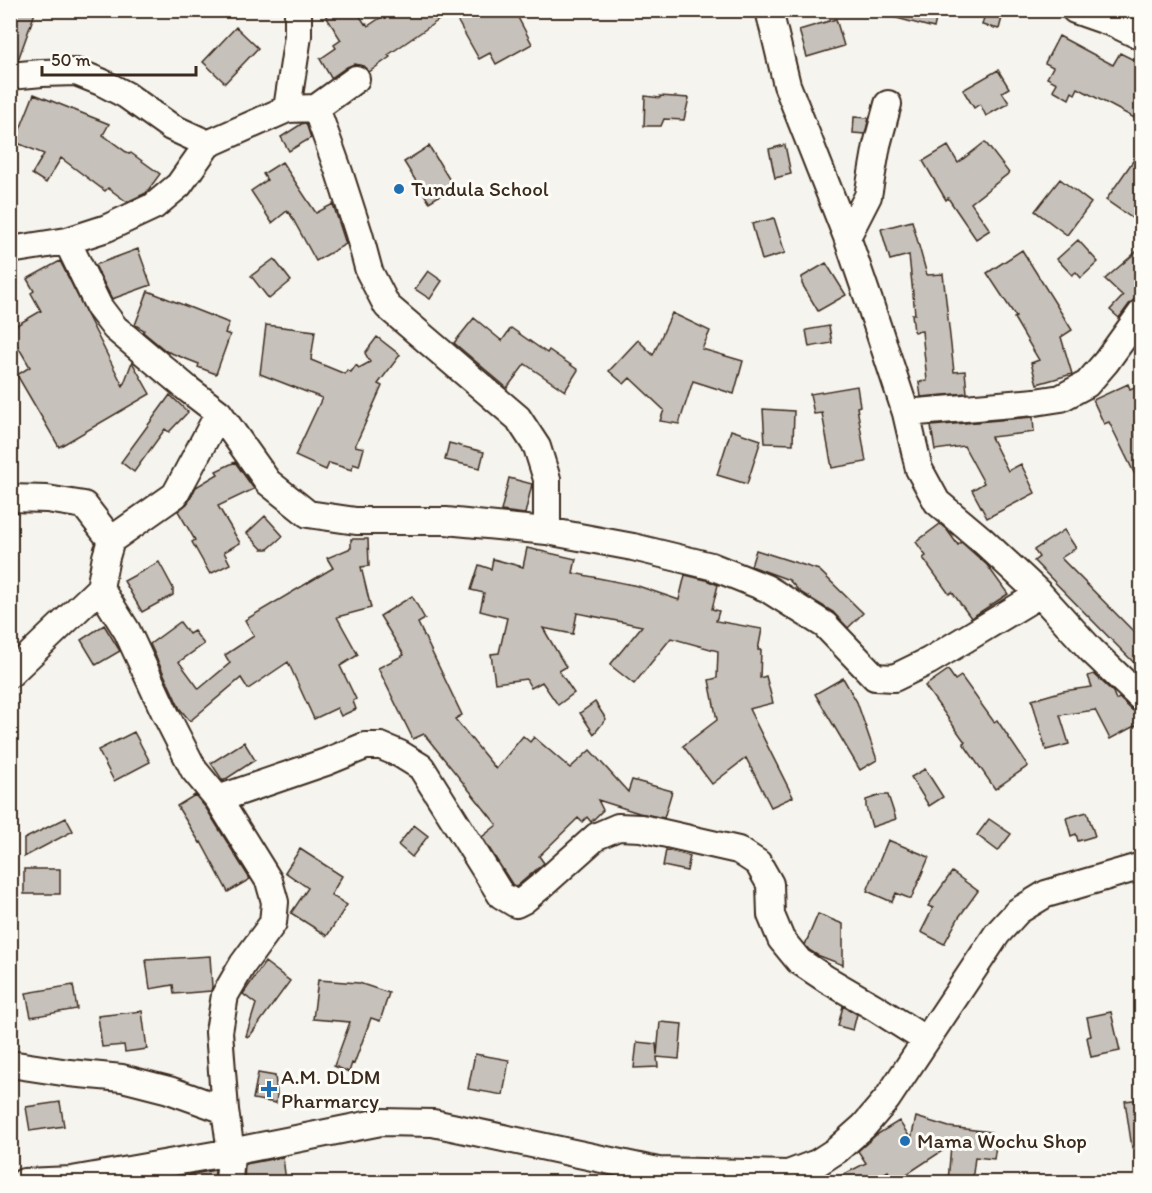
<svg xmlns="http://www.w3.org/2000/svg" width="1152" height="1193" font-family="Itim,sans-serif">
<rect width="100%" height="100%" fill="#f5f4ee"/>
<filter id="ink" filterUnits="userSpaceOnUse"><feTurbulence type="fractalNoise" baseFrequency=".0167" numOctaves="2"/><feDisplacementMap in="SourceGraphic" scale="12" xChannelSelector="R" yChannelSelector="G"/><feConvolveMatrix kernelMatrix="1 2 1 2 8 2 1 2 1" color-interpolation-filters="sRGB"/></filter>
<g filter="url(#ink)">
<!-- building -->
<path fill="#c7c1bb" stroke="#3b2a1e" stroke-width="1.5" d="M10,10h26l-18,50 -8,1z
M322,10h34l9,14 1,-1 2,3 24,-16h122l18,34 -36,20 -6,-11 -11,6 -27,-48 -64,44 2,2 -21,15 -6,-6 -9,-2 -7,3 -16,11 -11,-19 16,-11 -2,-3 7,-5z
M889,10h49l-4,18 -45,-12z
M986,10h18l-5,19 -17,-4z
M836,19l8,27 -37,11 -8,-27z
M236,27l22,21 -33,35 -22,-21z
M1059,36l54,29 7,-12 22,11v58l-64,-34 -3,6 -3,-2 -3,7 -16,-9 4,-7 -10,-5 6,-11 -8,-4z
M998,70l11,18 -7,4 7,11 -23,13 -6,-12 -6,4 -11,-18z
M34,94l75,30 -6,11 26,19 2,-1 29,21 -14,19 -19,9 -19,-14 -3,3 -44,-33 -15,25 -14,-9 12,-20 -29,-12z
M645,96l15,2v-2l29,2 -5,22 -20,-1 -3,7h-17z
M854,117l15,1 -4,16 -12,-1z
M303,123h3l5,15 -22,13 -8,-14z
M985,142l24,31 -38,30 19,27 -14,9 -28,-41 -2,2 -23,-39 25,-15 10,17z
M785,145l6,29 -16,4 -6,-29z
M429,146l25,41 -25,15 -25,-40z
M1142,148v77l-36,-25z
M282,162l34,51 17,-9 13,40 -30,17 -27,-49 -1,1 -1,-2 -15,12 -21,-32 16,-11 -4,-6z
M1060,179l31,24 -24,32 -32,-24z
M774,218l11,35 -23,7 -10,-36z
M912,221l15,54 16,-1 11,98 11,-1 2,22 -46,4 -2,-15 8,-1 -5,-50 -8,1 -2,-18h3l-6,-59 -19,5 -9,-31z
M1078,240l20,22 -17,16 -5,-6 -4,3 -15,-16z
M1142,247v50l-7,2 -5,4 -11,15 -9,-8 13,-14 -18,-17z
M138,249l13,36 -39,14 -17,-34z
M1022,250l50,80 -11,7 11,37 -35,10 -6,-21 8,-3 -25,-42 2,-1 -29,-44z
M274,259l17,22 -22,18 -18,-23z
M60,261l63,125 9,-24 18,32 -91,53 -42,-72 13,-8 -20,-34v-4l31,-18 -10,-18 3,-2 -7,-12z
M826,263l20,32 -28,16 -16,-27v-7z
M428,271l14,10 -12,18 -15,-10z
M148,291l81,32 -4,10 5,2 -14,39 -18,-7 1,-3 -33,-13 -23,-19 1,-2 -9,-5z
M672,313l38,18 -8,18 41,12 -9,33 -41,-13 -14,43 -19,-3 4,-11 -34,-32 -6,6 -15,-13 29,-31 15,15z
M474,318l28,23 9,-13 36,25 2,-3 29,20 -13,21 -40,-27 -18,24 -53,-45z
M266,325l49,6 -4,29 34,14 2,-4 4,2 5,-7 3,3 11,-6 -5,-9 12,-16 23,18 -22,29 4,2 -27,60 9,2 -5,18 -6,-2 -1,6 -23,-7 -3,7 -31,-14 27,-58 -62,-24z
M829,326l3,17 -23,4 -3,-17z
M1128,384l2,5 12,-5v105l-33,-67 -5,2 -11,-24z
M857,386l3,20 -3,1 9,55 -34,6 -10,-55 -8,1 -4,-20z
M170,395l18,17 -19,20 -4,-3 -31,43 -13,-10z
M763,409l31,2 -1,33 -28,-1z
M1033,417l1,15 -43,5 17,34 13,-7 14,29 -48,25 -15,-28 12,-7 -20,-37 -29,4 -4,-24z
M731,430l30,10 -14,44 -30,-9z
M449,443l35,9 -4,16 -35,-8z
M235,462l19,27 -36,17 22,37 -16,9 6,12 -20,10 -18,-32 3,-2 -17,-29 10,-8 8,-16 22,-13 -2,-3z
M509,478l23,6 -7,30 -24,-3z
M265,516l18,20 -15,13h-6l-15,-16z
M940,524l7,6 11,15 3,-3 26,23 21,29 -37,24 -19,-26 -3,2 -26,-36 3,-2 -10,-14z
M1064,530l12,18 -15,10 81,82v31l-108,-110 5,-4 -5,-7z
M351,539h17l1,27 -8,1 10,41 -34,9 21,38 -18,11 16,33 -3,2 3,8 -15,7 -4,-8 -23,11 -26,-57 -40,27 -7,-11 -51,43 -10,-12 -30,-65 30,-22 9,12 5,-3 10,13 -25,18 20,27 31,-26 -5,-8 29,-19 -9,-16 88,-52 -6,-10 24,-10z
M527,548l49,11 -3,14 65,13 41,14 6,-25 21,5 12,5 -6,24 7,2 -3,10 46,8 -4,21h3l-1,28 6,-2 7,27 -24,6 44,88 -22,10 -25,-49 -34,26 -29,-38 34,-26 -8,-40 8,-2 1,-27 -47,-13 -37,46 -24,-19 32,-39 -65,-13 -4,21 -30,-6 23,39 -7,4 15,22 -16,12 -16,-23 -11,6 -5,-9 -31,4 -4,-29 8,-1 8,-35 -27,-7 4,-18 -13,-3 8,-25 12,4 2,-10 30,8z
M756,550l63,20 44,43 -15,15 -15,-16 -33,-20 -11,-12 -38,-14z
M159,562l14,26v7l-31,17 -18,-31z
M412,596l13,23 -7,4 44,92 -7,4 41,50 27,-33 7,6 4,-5 36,31 20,-18 38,42 4,-12 40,11 -8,27 -25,-5 -41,-13 5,10 -12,12 -4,-5 -5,5 -4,-4 -39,38 5,7 -28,24 -4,-3 -30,-47 15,-12 -73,-91 -11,5 -35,-71 26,-13 -24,-39z
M104,625l16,26 -24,14 -15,-25z
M948,670l7,10 6,-4 33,46 3,-2 31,46 -33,23 -32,-46 2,-1 -40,-56z
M1094,674l19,18 3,8 3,-2 13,12 10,4v8l-32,17 -15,-29 -35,5 9,29 -23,6 -14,-50 31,-9 29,-4 -4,-11z
M843,678l14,24 20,58 -17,10 -45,-76z
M595,702l11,17 -12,15 -14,-21z
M134,732l16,30 -36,19 -16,-31z
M244,742l11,18 -32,21 -12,-18z
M925,769l18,28 -14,9 -18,-29z
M195,795l11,13 44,71 -22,13 -27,-50 -1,1 -23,-37z
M881,795h7l8,24 -24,8 -6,-20v-7z
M1087,812l8,24 -17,5 -2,-7 -5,2 -5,-18z
M66,818l7,13 -49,26v-18z
M989,819l22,15 -13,17 -21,-16z
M414,825l14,11 -16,21 -14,-12z
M888,840l41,17 -18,42 -15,-6 -4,9 -25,-11z
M300,849l42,27 -11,19 16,10 -20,31 -36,-23 17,-25 -23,-16z
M666,850l24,6 -3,15 -24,-5z
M24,869h36v25h-36z
M952,872l26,19 -19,26 -15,27 -23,-12 12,-24 -5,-2z
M818,914l25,10v41l-26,-10 -8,-5 -4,-5z
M210,956l2,31 -1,4 -37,3 -1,-9 -23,4 -4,-29z
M265,962l25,19 -41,56 -3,-1 10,-32 -13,-10z
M318,980l41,3 30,10 -9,28 -9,-3 -17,46 -2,-1 -3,9 -15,-6 16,-44 -37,-3z
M73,985l4,24 -46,8 -5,-24z
M843,1006l14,8 -4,16 -15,-4z
M142,1011l5,38 -22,3 -1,-7 -22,2 -4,-31z
M1111,1012l9,39 -29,6 -4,-20 4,-1 -4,-19z
M660,1022l22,2 -3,35 -22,-2 1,10 -24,1 3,-26 19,2 1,11z
M475,1054l34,6 -6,35 -35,-6z
M258,1073l17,3 2,18 -1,9 -23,-4z
M1142,1099v48l-10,1 -7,-47z
M60,1102l4,24 -34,5 -4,-24z
M916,1117l33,10 42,5 -1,7 7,1 -3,19 -19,-2 -3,25h-24l3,-37 -56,37 -7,-11 -18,11h-41l37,-19 -8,-12 18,-16 23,-14 12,18z
M283,1157l3,25h-42l1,-18z
M215,1170l-1,12h-24l-1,-7z"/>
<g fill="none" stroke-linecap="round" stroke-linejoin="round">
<!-- minor casing -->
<g stroke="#3b2a1e" stroke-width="30">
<path id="minor" d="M769,10l18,75 60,152 22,64 37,112 13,56 18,33 44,37 59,55 51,56 51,49
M1075,10l40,14 27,13
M10,76l32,-3 34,-1 25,10 25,13 45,32 37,17
M316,108l23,64 20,62 10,37 18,35 131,112 19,29 10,32v52
M287,109l11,-73v-26
M847,237l21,-41 9,-51 11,-41
M67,241l32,66 16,21 74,62 30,23 49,69 40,32 48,7h90l101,10 86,16 78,19 55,22 59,37 50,52 19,1 35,-17 111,-67
M10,250l57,-9 40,-13 47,-22 25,-21 29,-41 79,-35 29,-1 40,-29
M219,413l-44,82 -64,45 -5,17 -6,31 27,43 38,82 29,57 24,29 51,82 6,21 -2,21 -30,41 -18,31 -6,37 6,78 6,42 -2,30
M906,413l129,-11 26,-4 26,-14 19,-22 36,-50
M10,498l37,1 37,6 27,35
M10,674l90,-86
M218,799l108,-37 39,-16h16l19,8 21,13 80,128 15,9 8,-4 17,-14 56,-50 21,-9 23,1 97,22 20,13 12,21 1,31 10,24 18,22 27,18 48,28 52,33
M10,1064l59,9 53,5 47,12 56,20
M24,1182l48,-2 159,-28 150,-30 52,1 225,48 130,3 29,-11 20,-13 27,-24 23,-27 110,-165 21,-23 28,-17 96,-28"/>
</g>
<!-- minor -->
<use href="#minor" stroke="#fdfcf7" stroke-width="26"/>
</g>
</g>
<!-- markers -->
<g fill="#1f6fb2" stroke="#fdfcf7" stroke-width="2">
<circle cx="399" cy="189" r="6"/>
<path d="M266 1080h6v6h6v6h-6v6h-6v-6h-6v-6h6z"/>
<circle cx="905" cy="1141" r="6"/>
</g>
<g text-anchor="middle" stroke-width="6" stroke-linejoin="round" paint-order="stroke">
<!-- poi labels -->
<g font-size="21" fill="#3b2a1e" stroke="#fdfcf7" text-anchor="start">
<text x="411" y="196">Tundula School</text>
<text x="281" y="1084">A.M. DLDM<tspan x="281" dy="24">Pharmarcy</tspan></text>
<text x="917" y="1148">Mama Wochu Shop</text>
</g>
</g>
<!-- margin -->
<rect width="1152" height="1193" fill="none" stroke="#fdfcf7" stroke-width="36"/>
<rect x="18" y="18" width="1116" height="1157" fill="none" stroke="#3b2a1e" stroke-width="2" filter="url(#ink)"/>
<!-- scale -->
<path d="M42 66v9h154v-9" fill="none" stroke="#3b2a1e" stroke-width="3"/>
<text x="51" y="66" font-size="18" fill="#3b2a1e" stroke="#fdfcf7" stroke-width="4.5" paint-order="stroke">50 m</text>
</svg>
